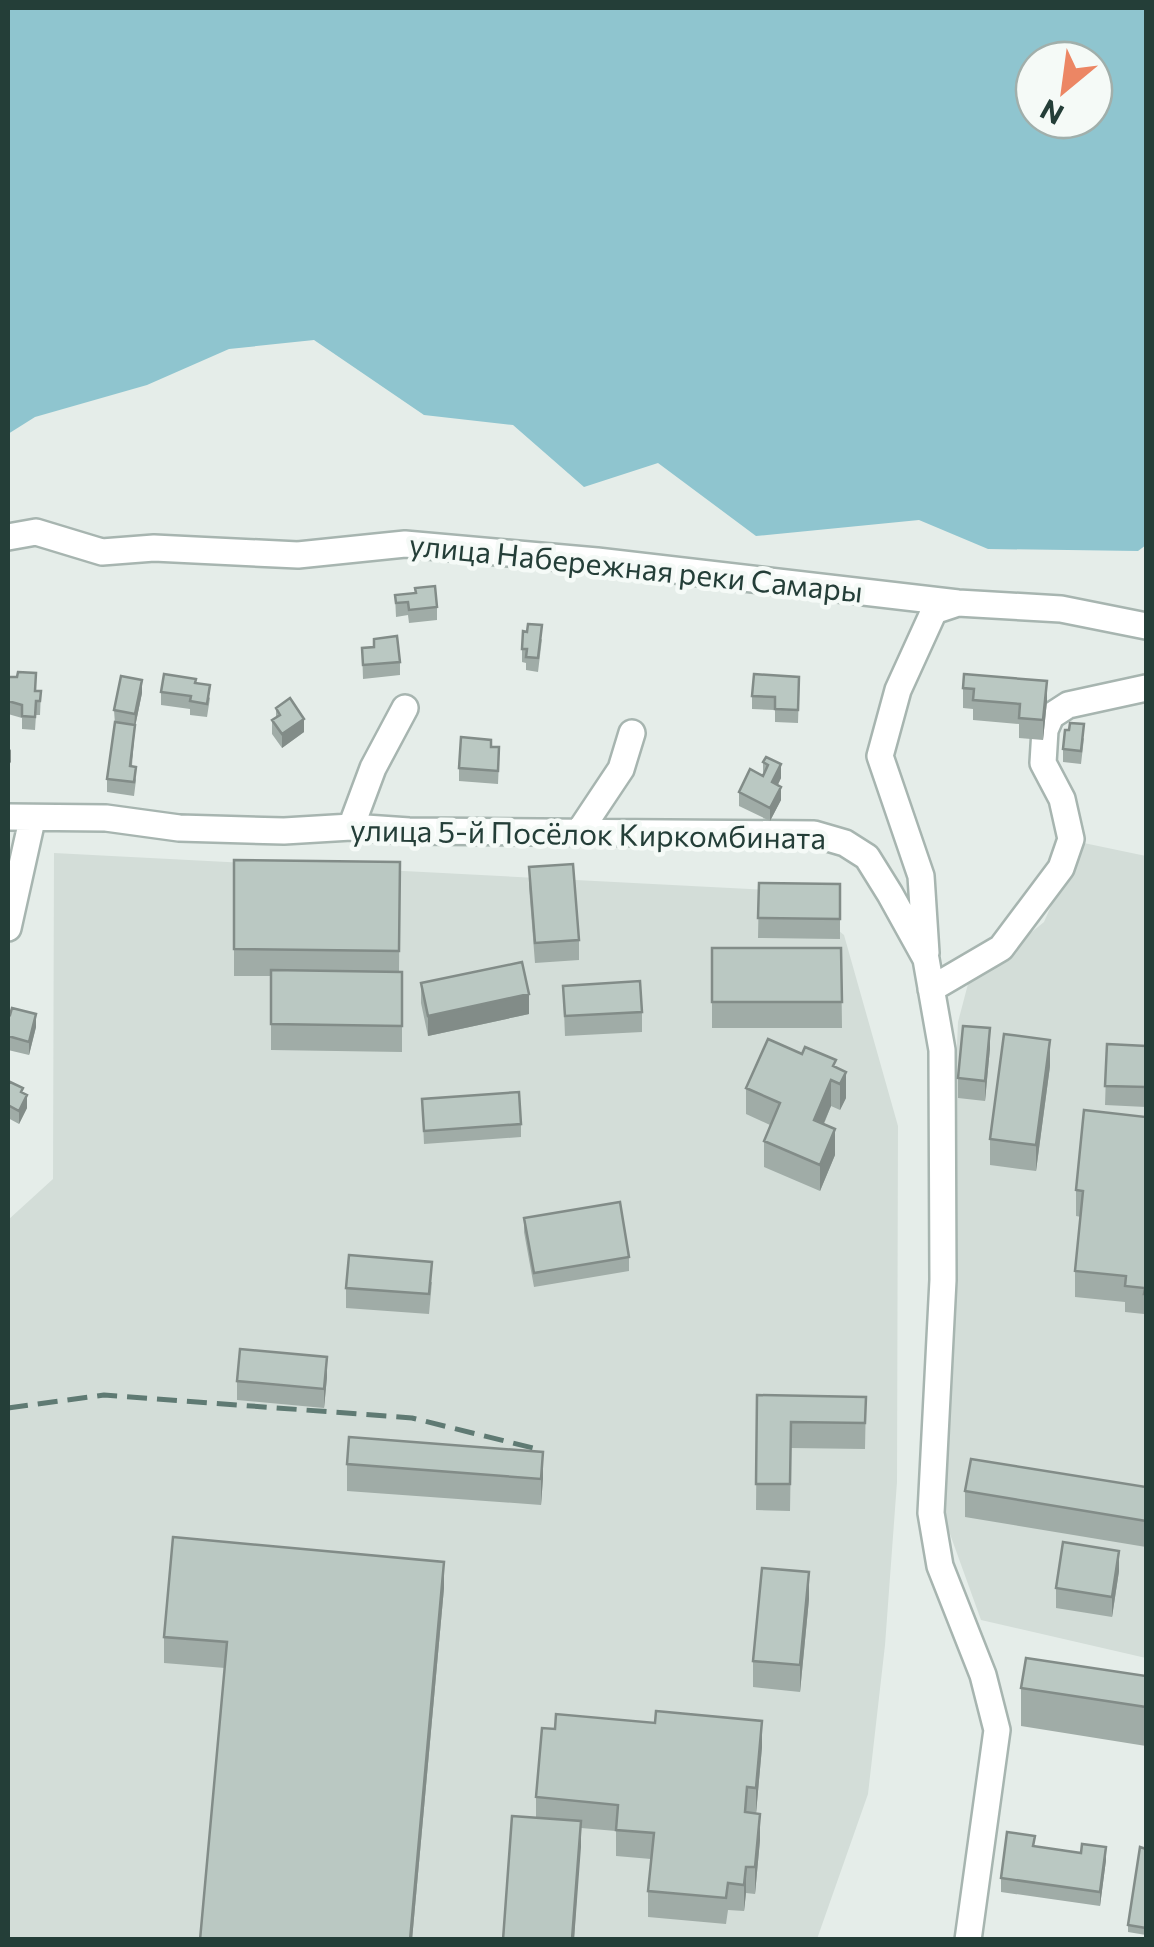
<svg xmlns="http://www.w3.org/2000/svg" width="1154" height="1947" font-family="Commissioner,sans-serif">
<rect width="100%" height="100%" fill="#e5ede9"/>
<!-- built -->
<path fill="#d3ddd8" d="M1079,842l67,14v802l-165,-38 -44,-122 21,-476 10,-38 76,-62z
M54,853l735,38 55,44 54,191 -1,356 -12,163 -17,149 -51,145h-809v-719l45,-41z"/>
<!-- water -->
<path fill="#8fc5cf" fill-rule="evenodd" d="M8,8h1138v537l-8,6 -150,-2 -69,-29 -163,16 -98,-73 -74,24 -71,-62 -89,-10 -110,-75 -85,9 -82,36 -112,32 -27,17zM1034,60h60v60h-60z"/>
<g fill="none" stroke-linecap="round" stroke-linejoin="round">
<!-- minor casing -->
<g stroke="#a7b5b0" stroke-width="30">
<path id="minor" d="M8,537l28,-5 66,20 52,-4 144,7 107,-11 192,17 361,42 103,6 85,17
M8,817l98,1 73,10 105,3 67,-4 58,4 405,3 31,9 22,14 23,37 36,65 16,91 1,230 -12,233 9,53 43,109 14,55 -29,210
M351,827l22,-59 32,-60
M579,832l42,-63 11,-36
M8,928l24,-108
M926,953l-5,-77 -41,-120 18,-66 36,-79 24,-8
M931,989l70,-41 60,-80 10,-29 -9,-40 -19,-36 2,-33 6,-14 17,-11 78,-17"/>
</g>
<!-- minor -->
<use href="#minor" stroke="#fff" stroke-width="25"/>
<!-- rail -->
<path stroke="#5f7a73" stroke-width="5" stroke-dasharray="20 10" stroke-linecap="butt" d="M8,1408l96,-13 308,23 129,32"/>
</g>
<!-- wall -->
<path fill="#a0aca7" d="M395,595l42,12v13l-28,3 -1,-8 -12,2z
M374,639l26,23v13l-37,4 -1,-31 12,-1z
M542,639l-4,33 -12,-2v-7l-4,-1v-13z
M8,677l27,14h6l-1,24h-4l-1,15 -13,-1v-11l-14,-4z
M195,683l15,15 -3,19 -17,-2v-6l-29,-4v-13z
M963,688l84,13 -4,39 -24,-2v-14l-46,-4v-11l-10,-1z
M799,690l-1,33 -23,-1v-12l-23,-1v-13z
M142,693l-7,34 -3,39 4,14 -2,16 -27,-4v-13l8,-55 -1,-14z
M276,708l28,24 -22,16 -10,-14v-14l4,-2z
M1084,738l-3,26 -18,-2v-13z
M491,747l8,14 -1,23 -39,-3v-13z
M766,757l15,21 -3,7 3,15 -11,21 -31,-15v-14l24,-16v-14z
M234,860l166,2 -1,110h3v80l-131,-2v-74h-37z
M529,867l50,73v20l-44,3 -6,-76z
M759,883l81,1v55l-82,-1z
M712,948h129l1,80h-130z
M421,983l108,31 -101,22 -7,-33z
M563,986l79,26v20l-77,4z
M8,1014l28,13 -7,28 -21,-5z
M1107,1044l39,2v61l-41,-2z
M990,1048l-5,53 -27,-3v-20z
M1050,1066l-14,105 -46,-6v-26z
M836,1067l10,31 -6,12 -9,-4 -7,18 11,31 -15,36 -56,-24v-26l6,-16 -24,-11v-26z
M8,1083l15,10 4,15 -8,16 -11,-6z
M422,1099l99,25v13l-97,7z
M1146,1117v203h-2v-6l-19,-2v-10l-50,-5v-26l6,-54 -5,-1v-26z
M524,1218l105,39v14l-95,16 -10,-55z
M432,1282l-3,32 -83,-6v-20z
M327,1377l-3,31 -87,-8v-19z
M757,1395l109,2 -1,52 -74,-1 -1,63 -34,-1z
M347,1464l196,14 -2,27 -194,-14z
M1146,1487v60l-181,-30v-26z
M1119,1571l-7,46 -56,-9v-20z
M444,1588l-32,352h-212l25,-272 -61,-5v-26z
M809,1599l-9,93 -47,-5v-26z
M1146,1676v70l-125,-20v-38z
M762,1747l-6,66 4,27 -5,54 -9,-1 -2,18 -16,-1 -2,14 -78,-7v-26l3,-32 -35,-3v-25l-35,-3 -7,112h-71l33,-123v-20z
M1035,1846l46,7 25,7 -6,46 -99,-14v-14z
M1146,1849v86l-18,-3v-7z"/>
<!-- shaded-wall -->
<path fill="#828c88" d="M142,680v13l-7,34 -5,53 5,-66z
M1047,681v20l-4,39v-20z
M304,719v13l-22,16v-14z
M11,749v13l-3,4v-13z
M781,764v14l-9,18v-14z
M781,787v13l-11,21v-13z
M529,994v20l-101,22v-20z
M36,1014v13l-7,28v-13z
M990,1028v20l-5,53v-20z
M1050,1040v26l-14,105v-26z
M846,1072v26l-6,12v-26z
M831,1080v26l-17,40v-26z
M27,1095v13l-8,16v-13z
M835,1129v26l-15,36v-26z
M327,1357v20l-3,31v-19z
M543,1452v26l-2,27v-26z
M1119,1551v20l-7,46v-20z
M444,1562v26l-32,352h-2z
M809,1572v27l-9,93v-27z
M762,1721v26l-6,67v-26z
M760,1814v26l-5,54v-27z
M581,1821v26l-7,93h-2z
M1106,1847v13l-6,46v-14z
M746,1867v26l-2,18v-26z"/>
<!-- building -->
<path fill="#bac8c2" stroke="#828c88" stroke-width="2.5" d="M435,586l2,21 -28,3 -1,-8 -12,1 -1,-8 21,-2 -1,-5z
M528,624l14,1 -4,33 -12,-1 1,-8h-5l1,-18 4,1z
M397,636l3,26 -37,3 -1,-17 12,-1v-8z
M18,672l18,1 -1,18h6l-1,10h-4l-1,16 -13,-1v-11l-14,-4v-24h9z
M164,674l32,5 -1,4 15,2 -3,19 -17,-3 1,-5 -30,-4z
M754,674l45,3 -1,33 -23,-1v-12l-23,-1z
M964,674l83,7 -4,39 -24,-2 1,-14 -47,-4 1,-11 -11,-1z
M121,676l21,4 -7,34 -21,-4z
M290,698l14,21 -22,15 -10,-14 8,-5 -4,-7z
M115,722l20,3 -5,41 6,1 -2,15 -27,-3z
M1070,723l14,1 -3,27 -18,-2 2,-19h4z
M461,737l30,3v7h8l-1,24 -39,-3z
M766,757l15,7 -9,18 9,5 -11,21 -31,-16 11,-23 13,7 5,-11 -5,-3z
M234,860l166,2 -1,89 -165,-2z
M573,864l6,76 -44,3 -6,-76z
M759,883l81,1v35l-82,-1z
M712,948h129l1,54h-130z
M522,962l7,32 -101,22 -7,-33z
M271,970l131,2v54l-131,-2z
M640,981l2,31 -77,4 -2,-30z
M12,1008l24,6 -7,28 -21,-6v-22l2,1z
M963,1026l27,2 -5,53 -27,-3z
M1004,1034l46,6 -14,105 -46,-6z
M768,1039l34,15 3,-7 31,13 -3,6 13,6 -6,12 -9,-4 -17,40 21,9 -15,36 -56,-24 16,-38 -34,-15z
M1107,1044l39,2v41l-41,-1z
M8,1081l15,7 -2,4 6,3 -8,16 -11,-6z
M519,1092l2,32 -97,7 -2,-32z
M1084,1110l62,7v177h-2l1,-6 -20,-2 1,-10 -51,-5 8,-80 -7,-1z
M620,1202l9,55 -95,16 -10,-55z
M349,1255l83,7 -3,32 -83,-6z
M240,1349l87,8 -3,32 -87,-8z
M757,1395l109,2 -1,26 -74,-1 -1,62h-34z
M349,1437l194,15 -2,27 -194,-15z
M971,1459l175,28v34l-181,-30z
M173,1537l271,25 -34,378h-210l27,-298 -63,-5z
M1063,1542l56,9 -7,46 -56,-9z
M762,1568l47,4 -9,93 -47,-4z
M1026,1658l120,18v31l-125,-19z
M656,1711l106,10 -6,67 -9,-1 -2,25 15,2 -5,53h-9l-2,18 -16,-2 -2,15 -78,-7 6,-58 -38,-3 2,-25 -82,-8 6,-69 13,1 1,-15 99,9z
M512,1816l69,5 -9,118 -69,1z
M1007,1832l28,4 -2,10 48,7 1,-9 24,3 -6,45 -99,-14z
M1140,1847l6,2v79l-18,-3z"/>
<g text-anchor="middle" stroke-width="9" stroke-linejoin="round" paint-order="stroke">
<!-- street labels -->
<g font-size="30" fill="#243e38" stroke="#f5faf7">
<text transform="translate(636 569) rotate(6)" y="10">улица Набережная реки Самары</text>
<text transform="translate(588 835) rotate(1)" y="10">улица 5-й Посёлок Киркомбината</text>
</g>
</g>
<!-- border -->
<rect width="1154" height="1947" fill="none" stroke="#243e38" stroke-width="20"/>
<!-- north arrow -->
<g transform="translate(1064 90) rotate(209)"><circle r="48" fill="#f5faf7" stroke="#a1afab" stroke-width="2.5"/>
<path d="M0-8L18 38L0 25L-18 38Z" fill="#ec8664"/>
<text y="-15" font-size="28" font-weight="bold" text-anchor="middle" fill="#243e38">N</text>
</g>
</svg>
